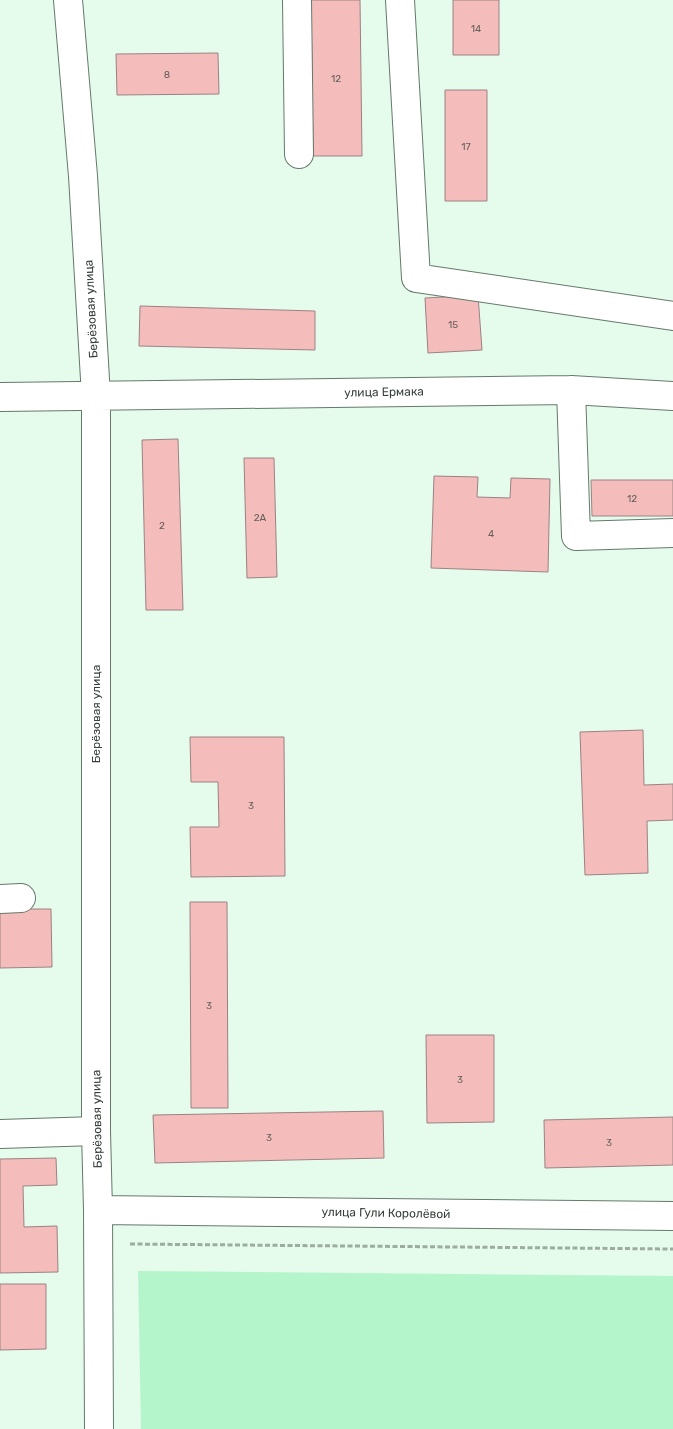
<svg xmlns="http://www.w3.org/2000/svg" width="673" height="1429" font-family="Rubik,sans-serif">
<rect width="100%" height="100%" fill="#e5fbec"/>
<!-- green -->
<path fill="#b5f5cc" d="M138,1271l535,5v153h-532z"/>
<!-- building -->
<path fill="#f4bdbc" stroke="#9b8282" d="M311,0h49l2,156h-49z
M453,0h46v55h-46z
M218,53l1,41 -102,1 -1,-41z
M445,90h42v111h-42z
M478,295l4,55 -54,3 -3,-55z
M140,306l175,5v39l-176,-4z
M178,439l5,171h-37l-4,-170z
M244,458h30l3,119 -30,1z
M434,476l44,1 -1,20 33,1 1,-20 39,1 -2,93 -117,-4z
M591,480h82v36h-81z
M643,730l1,55 29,-1v36l-26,1 1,52 -63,2 -5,-143z
M190,737h94l1,139 -94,1 -1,-50h29l-1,-45h-27z
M190,902h37l1,206h-37z
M0,909h51l1,58 -52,1z
M426,1035h68v87l-67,1z
M383,1111l1,47 -229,5 -2,-48z
M673,1117v48l-128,3 -1,-48z
M56,1158l1,27 -34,1 1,41 33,-1 1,46 -58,1v-114z
M0,1284h46v65l-46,1z"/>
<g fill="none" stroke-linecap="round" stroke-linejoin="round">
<!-- minor casing -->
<g stroke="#65796b" stroke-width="30">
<path id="minor" d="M68,0l15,176 13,220v735l2,79 1,219
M297,0l2,154
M400,0l16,278 257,38
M571,390l5,146 97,-3
M0,397l571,-7 102,6
M0,899l21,-1
M0,1134l96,-3
M98,1210l575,6"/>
</g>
<!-- path -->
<path stroke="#9caca1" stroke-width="3" stroke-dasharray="5 2.5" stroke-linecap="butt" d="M130,1244l543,5"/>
<!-- minor -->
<use href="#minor" stroke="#fff" stroke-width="28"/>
</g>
<g text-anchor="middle" stroke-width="5" stroke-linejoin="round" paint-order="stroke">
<!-- number labels -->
<g font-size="10" fill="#665f5a">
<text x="476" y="32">14</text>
<text x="167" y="78">8</text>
<text x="336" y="82">12</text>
<text x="466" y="150">17</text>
<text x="453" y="328">15</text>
<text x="632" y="502">12</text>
<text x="260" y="521">2А</text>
<text x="162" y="529">2</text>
<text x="491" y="537">4</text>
<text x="251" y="809">3</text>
<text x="209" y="1009">3</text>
<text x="460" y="1083">3</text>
<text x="269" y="1141">3</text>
<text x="609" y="1146">3</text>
</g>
<!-- street labels -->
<g font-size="12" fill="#37403a" stroke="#fff">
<text transform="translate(91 309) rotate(-93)" y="4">Берёзовая улица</text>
<text transform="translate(384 392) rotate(-1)" y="4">улица Ермака</text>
<text transform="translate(96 714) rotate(-90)" y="4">Берёзовая улица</text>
<text transform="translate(97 1119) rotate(-91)" y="4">Берёзовая улица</text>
<text transform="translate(386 1213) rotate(1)" y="4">улица Гули Королёвой</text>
</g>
</g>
</svg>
